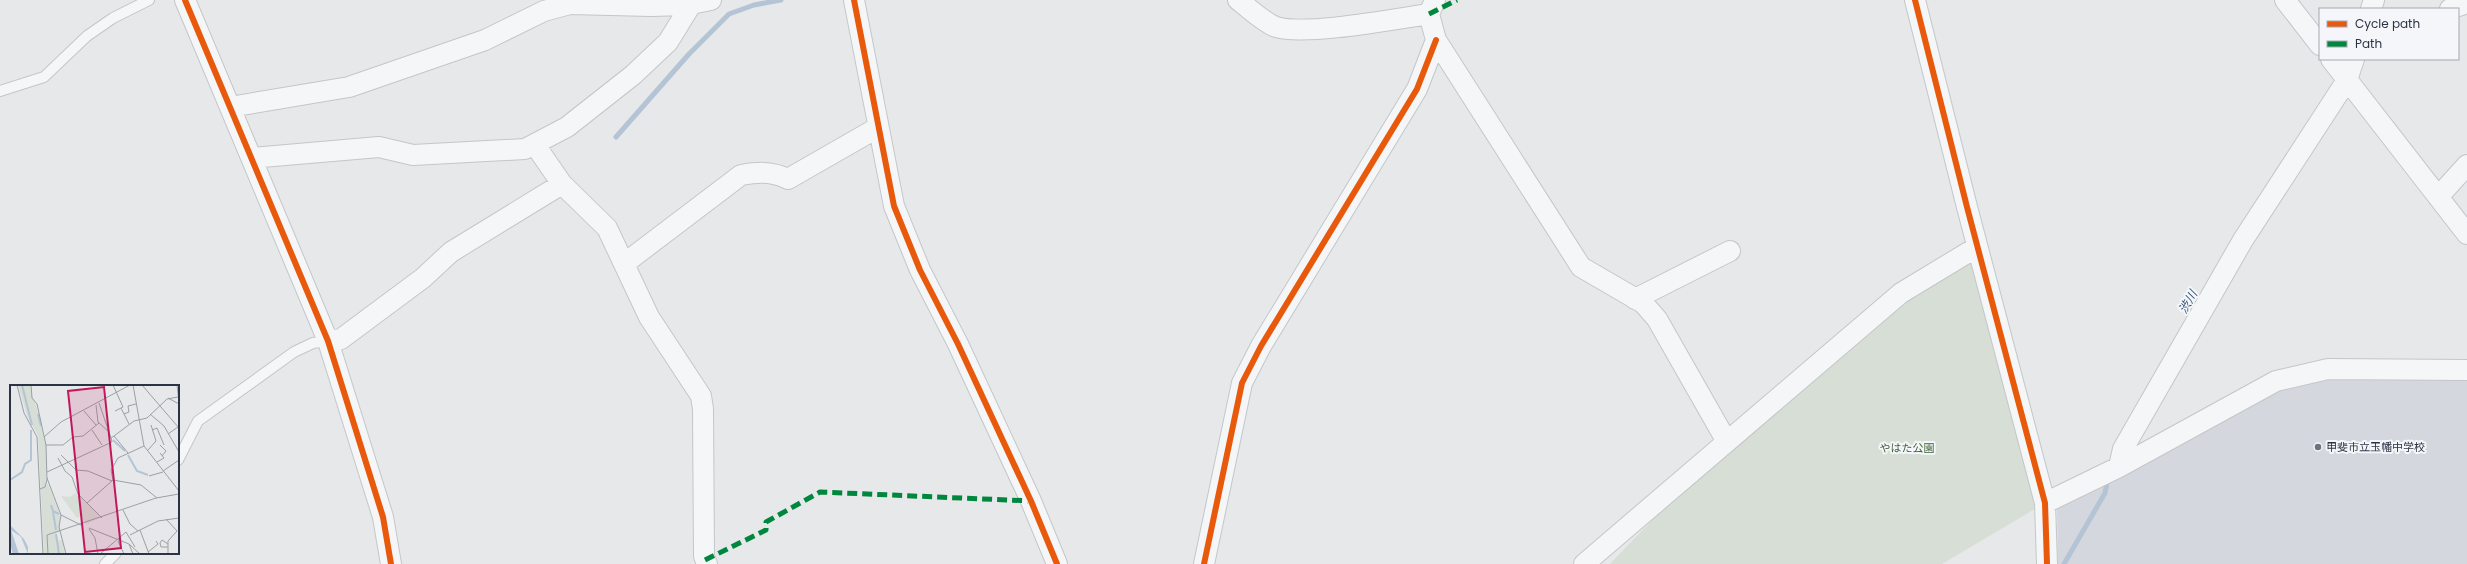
<svg xmlns="http://www.w3.org/2000/svg" width="2467" height="564" font-family="Poppins,'Noto Sans JP',sans-serif">
<rect width="100%" height="100%" fill="#e6e8ea"/>
<!-- built -->
<path fill="#d4d7dd" d="M2328,374l139,1v189h-409l-1,-57 224,-120z"/>
<!-- green -->
<path fill="#d6ded6" d="M1971,262l74,241 -103,61h-332l117,-122 179,-141z"/>
<g fill="none" stroke-linecap="round" stroke-linejoin="round">
<!-- stream -->
<path stroke="#b4c4d5" stroke-width="5" d="M616,137l73,-83 40,-40 25,-9 27,-5
M2064,564l41,-71 3,-15"/>
<!-- lane casing -->
<g stroke="#c4c6c8" stroke-width="12">
<path id="lane" d="M0,91l44,-14 43,-41 26,-18 36,-18
M178,460l20,-39 96,-69 19,-9 15,-2
M105,564l11,-11"/>
</g>
<!-- street casing -->
<g stroke="#c4c6c8" stroke-width="22">
<path id="street" d="M185,0l143,341 55,176 8,47
M854,0l40,206 26,64 38,74 73,157 26,63
M1238,0c11,8 25,22 38,27 29,9 119,-8 153,-13
M1435,0l-6,14 7,26 145,227 62,36 14,16 70,123
M1915,0l52,207 78,296 2,61
M2285,0l35,45
M2371,9l3,-9
M2450,9l17,-6
M2331,59l136,175
M230,107l119,-20 136,-47 59,-29 26,-7 81,2 35,-1 25,-5
M535,145l27,39 45,44 42,89 52,79 2,13 1,147 3,8
M252,158l127,-11 34,8 112,-6 42,-22 66,-52 35,-33 24,-39
M2438,197l29,-32
M625,263l116,-88c17,-3 30,-4 47,4l89,-51
M1635,299l95,-48
M328,341l13,-2 82,-61 28,-26 111,-68
M2119,467l4,-18 120,-209 104,-160 7,-21
M2045,503l74,-36 157,-86 52,-12 139,1
M1204,564l38,-181 19,-37 156,-257 19,-49
M1584,564l317,-271 76,-46"/>
</g>
<!-- lane -->
<use href="#lane" stroke="#f5f6f7" stroke-width="10"/>
<!-- street -->
<use href="#street" stroke="#f5f6f7" stroke-width="20"/>
<!-- quiet -->
<path stroke="#00873e" stroke-width="5" stroke-dasharray="10 5" stroke-linecap="butt" d="M1429,14l28,-14
M705,560l61,-30v-8l54,-30 211,9"/>
<!-- cycleway casing -->
<g stroke="#f4f6f9" stroke-width="8">
<path id="cycleway" d="M185,0l143,341 55,176 8,47
M854,0l40,206 26,64 38,74 73,157 26,63
M1915,0l52,207 78,296 2,61
M1204,564l38,-181 19,-37 156,-257 19,-49"/>
</g>
<!-- cycleway -->
<use href="#cycleway" stroke="#e8590c" stroke-width="6"/>
</g>
<!-- markers -->
<circle fill="#6c737f" stroke="#f4f6f9" stroke-width="1.5" cx="2318" cy="447" r="4"/>
<g text-anchor="middle" stroke-width="4" stroke-linejoin="round" paint-order="stroke">
<!-- poi labels -->
<g font-size="11" fill="#2b3445" stroke="#f4f6f9" text-anchor="start">
<text x="2326" y="451">甲斐市立玉幡中学校</text>
</g>
<!-- park labels -->
<g font-size="11" fill="#3f6138" stroke="#f4f6f9">
<text x="1907" y="452">やはた公園</text>
</g>
<!-- water labels -->
<g font-size="12" font-style="italic" fill="#34527a" stroke="#f4f6f9">
<text transform="translate(2188 302) rotate(-60)" y="4">渋川</text>
</g>
</g>
<!-- overview -->
<g transform="translate(10 385)">
<rect width="169" height="169" fill="#e6e8ea"/>
<path d="M8,0h13v9l5,11 10,40v42l2,-4 12,31v18l-4,1 2,7h4l3,14h-21l-6,-119 -10,-17zM66,108l1,2 25,22 -16,7 -6,-8 -3,2 -16,-22 9,1z" fill="#d6ded6"/>
<path d="M0,140l14,14 4,8v7l-7,-17 -10,-7 8,24h-6l-3,-10z" fill="#b4c4d5"/>
<path fill="none" stroke="#b4c4d5" stroke-width="2" d="M12,0l10,40M28,29l3,12M103,55l12,11M118,70l9,16 11,4M0,95l12,-8 3,-8 6,-4v-30M41,120l2,6 6,3M43,127l3,18M46,149l3,20"/>
<path fill="none" stroke="#9ba0a8" stroke-width="1" d="M7,0l7,28 13,24 6,117M21,0l1,13 5,6 9,41 1,35 -2,7 -5,2M103,0l10,22 -8,4M123,0l11,61 35,45M132,0l37,43M167,0l2,17M158,13l11,6M89,18l12,35 3,-2 14,17M86,20l2,17 11,10M111,23l8,16M74,26l12,14M114,29l5,-2 -1,-6 8,-2M140,29l14,12 15,26M82,45l10,15M142,45l5,-2 7,17M158,49l10,-7M104,51l20,-15 13,-3 20,-19 11,-2M34,52l17,-15 69,-37M36,60h17l10,-8 10,-1 16,-13M150,60l6,6 -4,5M138,65l8,-9 -5,-16M51,70l15,15 12,1 24,10M48,73l7,13 7,6 6,17 24,24M147,77l7,-4 -4,-5M153,86l16,-11M37,87l65,-30 -1,-4M139,91l14,-4M37,93l14,37 -2,12 7,27M103,95l-2,-10 7,-12 26,-12M77,118l26,-23 28,5 16,13M113,125l7,14 8,7M51,130l20,10M156,134l11,12 -9,10v13M79,143l40,16 4,10M79,144l6,9 3,16M130,145l9,24M120,150l28,-14 21,-3M108,156l6,13M119,159l11,10M158,159l-6,-4 -2,3 1,4h7M138,167l10,-8 -2,-3M38,169l-1,-19 109,-37 23,-4M90,169l26,-22 9,15"/>
<path fill="#c2185b" fill-opacity="0.15" stroke="#c2185b" stroke-width="2" d="M94,2l17,161 -36,4 -17,-161z"/>
<rect width="169" height="169" fill="none" stroke="#2b3445" stroke-width="2"/>
</g>
<!-- legend -->
<rect x="2319" y="8" width="140" height="52" fill="#f4f6f9" stroke="#a4a8b1"/>
<rect x="2327" y="21" width="20" height="6" fill="#e8590c" stroke="#a4a8b1"/>
<text x="2355" y="28" font-size="12" fill="#2b3445">Cycle path</text>
<rect x="2327" y="41" width="20" height="6" fill="#00873e" stroke="#a4a8b1"/>
<text x="2355" y="48" font-size="12" fill="#2b3445">Path</text>
</svg>
